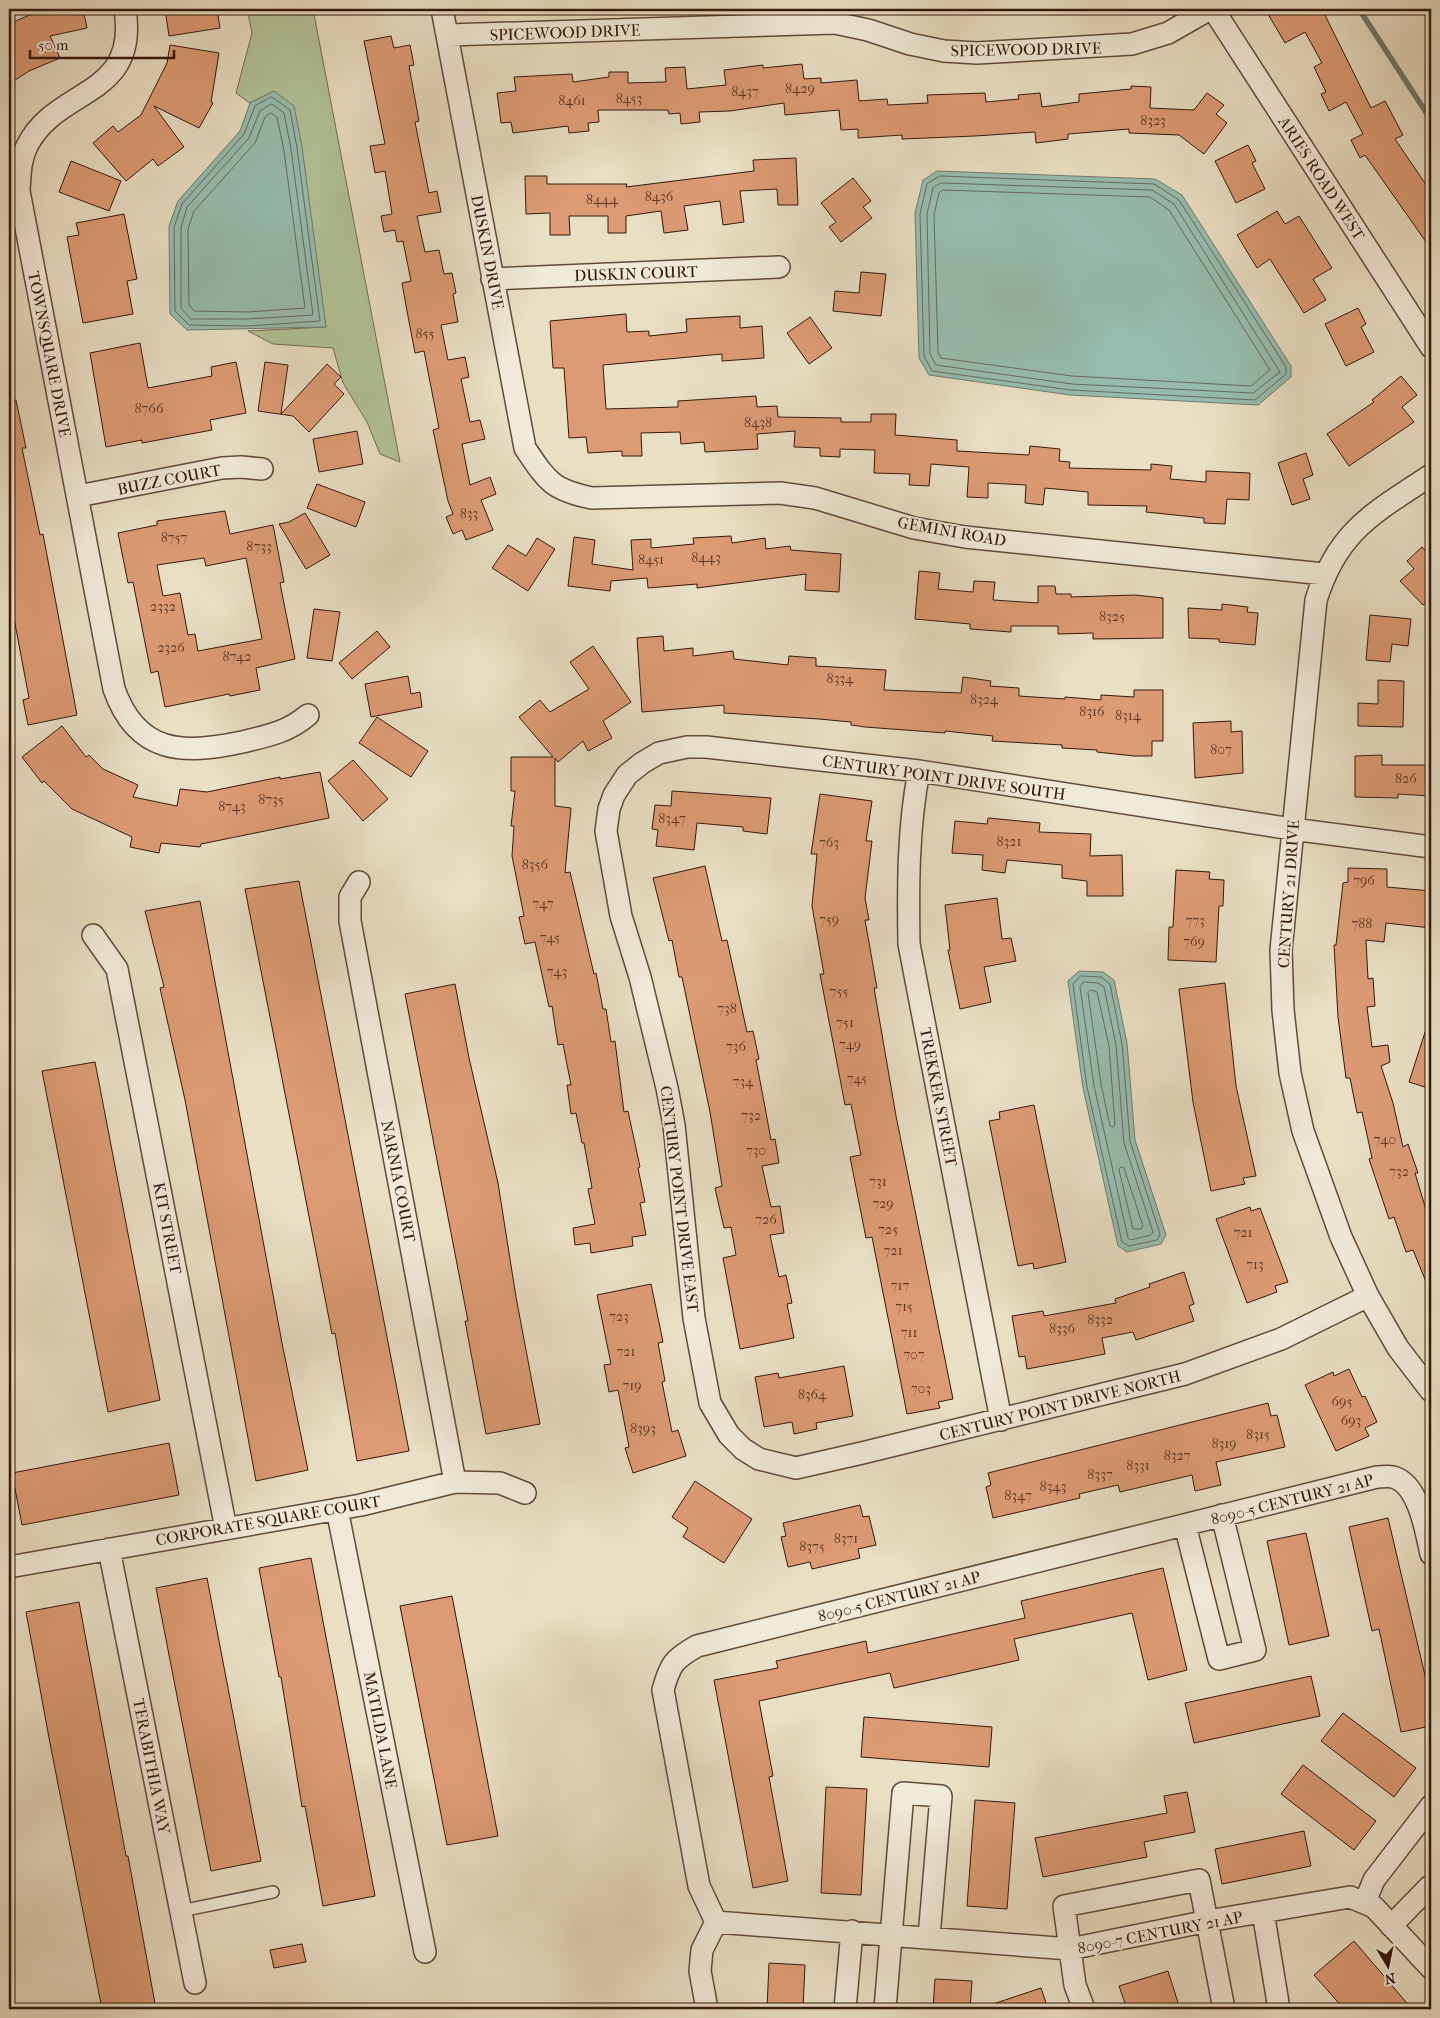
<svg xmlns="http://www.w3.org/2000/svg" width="1440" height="2018" font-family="'IM FELL French Canon',serif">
<rect width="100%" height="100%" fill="#e9dfc3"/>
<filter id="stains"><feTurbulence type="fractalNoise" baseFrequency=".004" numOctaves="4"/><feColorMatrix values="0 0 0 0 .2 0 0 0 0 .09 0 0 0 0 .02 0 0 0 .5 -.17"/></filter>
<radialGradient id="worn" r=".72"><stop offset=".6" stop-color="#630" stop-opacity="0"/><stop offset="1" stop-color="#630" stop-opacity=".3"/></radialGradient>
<!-- green -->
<path fill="#b1c398" stroke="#726e52" d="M247,9h66l87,453 -20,-8 -13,-32 -24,-39 -10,-35 -60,-4 -25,-13 78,-4 -52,-236 -24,12 -14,-10 16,-60z"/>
<!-- water -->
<path fill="#97bdb0" stroke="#6f7b6e" d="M274,91l20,15 8,41 24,180 -139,3 -17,-16 -1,-88 9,-25 62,-70 10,-28z
M937,171l218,8 27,16 109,171v11l-33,28 -188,-10 -141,-20 -10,-17 -4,-145 8,-33z
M1079,971l24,1 11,8 13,63 8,97 31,95 -5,9 -34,8 -9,-6 -35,-158 -15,-107z"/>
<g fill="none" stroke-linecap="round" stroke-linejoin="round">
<!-- shore -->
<path stroke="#666a5e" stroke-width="1" d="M272,97l18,13 7,38 23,173 -72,5 -59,-1 -14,-14 -1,-84 8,-23 62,-70 11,-28z
M272,104l12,9 7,36 22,166 -65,4h-57l-10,-11v-80l6,-21 62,-69 11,-27z
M271,113l6,4 7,34 21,157 -57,4 -54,-1 -5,-6 -1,-76 6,-18 61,-68 10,-26z
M940,176l214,8 25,16 107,167v7l-31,26 -184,-10 -139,-19 -8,-15 -4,-142 7,-30z
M941,183l211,7 22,14 106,168 -27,21 -181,-9 -136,-19 -6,-11 -3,-140 6,-26z
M943,190l207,7 19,13 101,160 -19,16 -179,-10 -131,-18 -3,-6 -4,-137 5,-22z
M1081,976l20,1 9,7 12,60 8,97 30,93 -3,6 -28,6 -7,-4 -35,-155 -14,-103z
M1084,982l14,1 6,4 12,58 8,98 29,89 -2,3 -21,5 -2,-2 -34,-152 -14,-99z
M1091,990l6,2 12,54 6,79 -2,2 -3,-1 -9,-42 -13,-91z
M1121,1167l3,1 19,58 -2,3h-8l-14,-59z"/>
<!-- stream -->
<path stroke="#6f7b6e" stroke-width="5.5" d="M1359,9l72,111"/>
</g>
<!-- building -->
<path fill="#dc9b75" stroke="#34180c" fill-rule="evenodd" d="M43,9h40l4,19 -37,8 10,22 -31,13 -20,13v-60z
M165,9h52l3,19 -51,8z
M1265,9h57l49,99 14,-7 18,34 -8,4 36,53v57l-66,-94 -5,3 -9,-18 12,-6 -17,-32 -17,9 -8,-17 5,-2 -12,-25 8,-4 -17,-31 -20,11z
M391,36l3,12 16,-3 4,20 -5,1 10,55 -4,1 14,71 8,-2 4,21 -24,4 8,36 14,-2 5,24 8,-1 4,20 -3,1 5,28 -17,3 7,35 17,-3 4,20 -8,2 9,43 10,-2 5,19 -23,5 8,41 20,-8 6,17 -15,6 12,30 -27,10 -4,-10 -9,4 -7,-17 7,-3 -5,-13 -15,-71 6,-2 -15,-77 -9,2 -8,-42 -5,-28 9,-2 -8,-40 -6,1 -2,-12 -11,2 -3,-16 11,-2 -2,-13 -5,-30 -10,2 -5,-27 15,-2 -21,-103z
M170,45l49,8 -8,49 2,1 -14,25 -45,-22 30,41 -26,19 -5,-7 -27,22 -33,-38 20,-17 5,6 23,-17 26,-52z
M802,64l2,15 17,-1v5l36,-3 2,21 28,-2 1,6 40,-2 -1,-8 58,-2 1,9 33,-3 -1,-4 22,-2 2,14 37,-5v-8l52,-5v-3l20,1 -1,21 44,2 13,-17 17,12 -8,9 11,9 -23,31 -25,-19 -50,-2v-4l-61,5v5l-32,4 -1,-11 -60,4 -73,3v-4l-44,3v-9l-17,1 -2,-20 -54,5 -1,-12 -54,8 -31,1 1,10 -19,2 -1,-11 -11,1 -1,-4h-70l1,12 -11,1 1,8 -20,2 -1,-7 -55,7 -2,-11 -10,1 -4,-30 19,-2 -2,-14 58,-3 1,8 36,-5v-5h19v11l38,-1 -1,-14 20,-1 2,22 39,-4 -2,-15 39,-5v3z
M1248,145l8,16 -4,2 13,26 -29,14 -21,-42z
M796,158l2,47h-20l-1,-16 -37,2 4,31 -21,3 -3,-24 -36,5 4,24 -24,3 -3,-22 -35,5v17h-18v-17h-39l1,19h-20v-22l-24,1 -1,-38h22v8h80l-1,3 128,-16 -1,-11z
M71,161l50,20 -12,30 -50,-19z
M853,178l18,23 -8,6 9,11 -31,24 -12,-15 7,-5 -15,-19z
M1277,211l8,13 14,-8 33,52 -19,11 13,21 -22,13 -34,-54 -13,9 -20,-33z
M124,214l13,65 -10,2 6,33 -50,9 -16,-86 12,-2 -3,-12z
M861,272l25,2 -5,42 -48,-5 2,-20 24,2z
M1358,308l8,16 -5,3 13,25 -28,14 -21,-42z
M626,314l1,18 22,-1v5l38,-4 -1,-13 54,-3v12l22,-2 2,32 -42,3v-7l-119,11 3,44 72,-2v-6l78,-5 1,11 20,-1 1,11 63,1v4h30v-8h25l-1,21 62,5v11l72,4 1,-9 30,3 -1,12 11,1 -1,6 82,2v-6l21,2 -2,13 36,3v-11l44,2 -1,27 -22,-1 -2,25 -21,-1v-5l-58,-6 1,-6 -59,-1v-13l-43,-4 -2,17 -18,-2 1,-18 -38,-2v15l-21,-1 2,-30 -38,-3 -2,22 -20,-1 1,-11 -36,-1 1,-23 -35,-1v8l-20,-1v-8l-26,-1 1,-16 -38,3 1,15 -53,3 -1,-10 -23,2 -1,-12 -39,1 1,23h-20v-5l-34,2 -2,-16 -17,1 -5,-70h-11l-3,-47z
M810,317l22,31 -23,16 -22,-31z
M140,343l8,45 64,-12 -1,-9 25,-5 10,51 -36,7 2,10 -70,13v-3l-36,7 -16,-94z
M265,362l23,3 -7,49 46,-50 14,13 -7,7 10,10 -35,38 -16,-16 -35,-5z
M1401,376l16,19 -15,12 12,15 -65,44 -22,-32 47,-32 -2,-2z
M9,400h7l10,48h-4l18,87 3,-1 34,181 -49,10 -5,-25 6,-2 -16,-85h-4z
M357,431l6,33 -44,8 -6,-33z
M1306,453l7,22 -10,4 7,20 -18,6 -14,-42z
M317,484l48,18 -9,25 -49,-19z
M225,511l5,23 43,-9 11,57 -4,1 15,76 -39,9 4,22 -30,6 -1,-2 -64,13 -7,-36 -7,2 -18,-91 -5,1 -10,-50 39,-8v-4zM204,558l2,8 40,-8 16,81 -64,12 -3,-17 -7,1 -8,-42 -17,3 -6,-31z
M305,513l25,42 -24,14 -27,-45 10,-2z
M731,536l1,7 33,-5 1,11 24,-3 1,4 50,4 -2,38 -34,-2 1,-16 -109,14v-4l-49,4 -1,-10 -36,3 -1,10 -42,-5 6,-49 21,3 -3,24 41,6 -2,-30 20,-1v9l43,-4 -1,-6z
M537,538l18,11 -27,42 -36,-23 16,-23 18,11z
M1422,547l9,10v41l-8,7 -23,-24 14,-12 -7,-8z
M919,571l21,2 -2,16 35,3 1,-11 21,1 -2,18 45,3v-17h17l1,8h15v3l64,-2 28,3v40l-70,1v-6l-35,1v-8h-47v6l-41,-3v-5l-55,-5z
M1222,604l26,3 -1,5 11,1 -3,32 -36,-3v-3l-30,-1 -1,-30 34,2z
M314,609l26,3 -8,49 -25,-3z
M1370,615l41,4 -3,27 -16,-2 -2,18 -24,-2z
M377,631l13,16 -38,32 -13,-16z
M663,636l1,15 29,-3v8l40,-5 1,8 54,6 1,-9 27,2v8l70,4 -2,20 77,3 2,-16 28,4 -1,5 29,2v8l46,3v-2l36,3v-5l33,2v-7h29v51h-11v15h-18l-37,-4v-2l-35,-2v-3l-70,-4 1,-5 -48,-5v2l-80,-6 -14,-2v-3l-32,-3 -95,-6v-8l-82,7 -5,-74z
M593,646l38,56 -28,19 9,17 -24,13 -5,-10 -25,21 -3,-4v48l16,2 -6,65 5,-1 24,102 2,-1 7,36h3l5,33 4,-1 9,71 4,-1 12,56 -2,1 7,34 -5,1 6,32 -14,2 1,9 -42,7 -1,-10 -15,2 -2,-17 22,-4 -7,-35 4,-1 -8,-45h-2l-6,-30 -5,1 -4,-29h4l-8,-41 -5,1 -6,-39 -3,1 -14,-65 -10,2 -6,-27 5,-1 -12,-60 2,-30h-3l4,-35h-4v-34h42l-34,-40 21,-17 10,12 39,-23 -19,-27z
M408,676l3,18 9,-2 2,15 -51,10 -6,-33z
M1378,680l26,1 -1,46 -45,-1v-23l20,1z
M377,717l51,34 -17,26 -52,-34z
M1231,721v11l11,-1 1,42 -48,5 -2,-55z
M62,726l24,31 3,-2 14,14 35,16 -5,12 44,9 3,-17 27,3 73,-15v2l40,-7 9,46 -128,26 -1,3 -39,-4 -2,10 -29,-6 2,-10 -60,-28 -28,-28 -2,2 -20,-26z
M1382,755v10h49v31l-33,-2v4l-43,-1v-41z
M353,760l35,39 -25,22 -35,-40z
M672,791l99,7 -4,36 -24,-3v-4l-46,-4 -3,27 -38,-4 2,-16 -6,-1 3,-24 16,1z
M820,794l52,7 -6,40h6l-7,57 4,22h-4l12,68h-3l22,128 57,283 -15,3 2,6 -33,6 -35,-177 -6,1 -16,-81 11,-2 -10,-51 -6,1 -25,-131h4l-12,-68 5,-52h-6z
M988,818l52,5 -1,9 52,2 -1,22 32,-1 1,41h-36v-15l-25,-3v-13l-55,-5 -2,13 -23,-3 1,-15 -31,-2 3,-32 32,3z
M705,866l17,75 5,-1 20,92 6,-1 6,28 -3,1 9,47 6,33 4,-1 4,24 -17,3 9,41 9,-1 4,27 -14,2 9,42 7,-2 6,28 -5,1 7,34 -54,11 -17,-91 13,-3 -5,-28 -7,1 -9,-40 7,-2 -12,-74 -28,-135h-3l-7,-37 -3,1 -16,-63z
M1348,868l39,1v18l44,4v37l-45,-5 -2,19 -18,-2 2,39 5,-1 2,28 -8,1 5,40 16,-2 2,17 -9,4 12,37 10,44 5,-3 10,29h-3l12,40 4,-2v83l-18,-44 -7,2 -12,-35 -5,2 -20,-60 3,-1 -10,-46 -5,1 -7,-35h-4l-8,-61 -4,-72h2l7,-62 5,-1z
M1176,870l34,2 -1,7 15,1 -1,26h-4l-3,56 -48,-2 1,-33h4z
M299,881l110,570 -52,10 -22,-128 -3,1 -87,-445z
M997,898l5,41 9,-1 5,23 -32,6 7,35 -31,7 -12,-59h2l-5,-45z
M200,901l82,442 26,127 -52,11 -71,-381 -25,-112 4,-1 -19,-76z
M1225,983l11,103 20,90 -13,2 2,6 -34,7 -18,-89 -14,-113z
M455,984l14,74 29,125 18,114 24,127 -54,10 -21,-113h3l-63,-327z
M1428,1023l3,1v65l-22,-7z
M95,1062l65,338 -52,12 -66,-341z
M1034,1105l32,157 -32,7 -1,-6 -15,3 -29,-145 11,-2 -1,-7z
M1250,1207l1,4 9,-3 28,74 -13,4 2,6 -30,11 -31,-84z
M1184,1272l10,32 -5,2 5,15 -58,19 -3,-8 -31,6 3,16 -35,7 -43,8 -2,-13 -6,1 -7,-41 31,-5 1,5 72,-13 -1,-4 35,-12 -1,-3z
M651,1284l12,58 -5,1 7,38 -3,1 10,50 6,-2 8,26 -53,17 -8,-25 4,-1 -11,-57 -9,2 -5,-27 7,-1 -14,-69z
M844,1366l9,50 -37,7 1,6 -23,5 -2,-12 -28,5 -9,-50 23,-4 1,5z
M1349,1369l13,28 3,-1 12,26 -12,6 4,8 -33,15 -31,-66 28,-13 1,4z
M1268,1403l3,13 6,-1 8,32 -69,15 5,23 -26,6 -3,-16 -72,17 -2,-7 -39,9 1,4 -87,20 -7,-31 5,-2 -3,-12z
M169,1443l10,52 -157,30 -10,-52z
M695,1481l57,38 -28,44 -41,-26 5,-9 -16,-11z
M860,1505l3,12 6,-1 7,29 -18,4 2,9 -48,11 -2,-7 -22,5 -7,-30 5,-1 -3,-13z
M1388,1518l43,183v25l-30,6 -22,-103 -7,2 -23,-104z
M1306,1533l23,103 -40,9 -22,-104z
M311,1558l64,338 -52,10 -18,-100 -3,1 -21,-130h-2l-20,-109z
M1163,1568l24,102 -39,10 -16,-67 -118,26 5,21 -125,28 -4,-15 -131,28 14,75 -4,1 19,104 -35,7 -39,-208 64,-12 -2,-7 90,-20 2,12 157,-35 -4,-17z
M207,1578l54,283 -50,10 -55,-283z
M452,1596l46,240 -51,9 -47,-239z
M79,1602l47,254h2l28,153h-54l-53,-271 -23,-126z
M1311,1676l9,40 -126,27 -9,-40z
M1343,1713l73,55 -22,29 -73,-56z
M864,1717l128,10 -3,40 -128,-10z
M1303,1765l73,56 -22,29 -73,-56z
M826,1787l41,2 -6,106 -40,-2z
M1187,1792l8,40 -51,10 3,15 -104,20 -8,-39 132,-25 -3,-17z
M975,1800l40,3 -8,106 -40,-3z
M1304,1831l7,35 -89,18 -7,-35z
M1354,1941l58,68h-68l-30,-34z
M302,1944l4,18 -32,6 -4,-18z
M769,1963l36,2 -2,44h-36z
M1168,1971l12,38h-53l-8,-23z
M935,1979l37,2 -2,28h-37z
M1041,1988l7,21h-61v-3z"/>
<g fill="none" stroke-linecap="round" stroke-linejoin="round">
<!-- service casing -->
<g stroke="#614a3a" stroke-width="14">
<path id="service" d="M181,1911l92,-19"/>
</g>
<!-- minor casing -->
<g stroke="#614a3a" stroke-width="24">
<path id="minor" d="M125,9c14,90 -68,77 -98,137 -7,14 -7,29 -8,45l95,498c23,65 69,66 128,53 26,-6 46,-10 66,-27
M442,9l83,439c22,33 27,42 67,50l188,-5 35,5 99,30 51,9 359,37
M1213,9l218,338
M448,35l387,-12 33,7 42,14 34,7 33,2 155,-9 36,-11 42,-24
M492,279l287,-12
M1431,475c-57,38 -93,55 -115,125l-35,350 2,60 7,63 13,58 38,106 27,59 30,52 33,43
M78,496l144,-28 19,-1 21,2
M919,771c-11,56 -11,116 -10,173l92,476
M359,882l-9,15v24l105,561
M93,935l24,34 109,560
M1368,1296l-87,43 -96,35 -323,79 -66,15 -37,-9 -16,-10 -14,-14 -19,-32 -16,-85 -20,-193 -7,-37 -27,-111 -19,-61 -15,-85 3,-22 5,-14 13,-20 15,-12 17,-10 28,-6h19l213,24 373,58 139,18
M337,1509l88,443
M1185,1525l34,134 36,-9 -33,-135
M109,1549l86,434
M9,1567l352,-62 94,-23 45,1 25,10
M1365,1902l9,-22 57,-74
M1263,1912l16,97
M716,1922l354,27 138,-28 142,-24 24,10 57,61
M1391,1926l38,-39 2,2
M707,2009l-7,-38 2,-21 14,-28 -17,-36 -36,-196c7,-26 11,-31 34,-44l680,-169c4,0 11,-1 16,0 26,7 33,55 38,77
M845,2009l7,-78
M885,2009l18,-216 38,3 -12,141
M1084,2009l-9,-24 -11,-79 135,-26 25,129"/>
</g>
<!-- service -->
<use href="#service" stroke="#f1ead8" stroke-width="11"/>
<!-- minor -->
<use href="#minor" stroke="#f1ead8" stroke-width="21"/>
</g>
<g text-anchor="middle" stroke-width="4" stroke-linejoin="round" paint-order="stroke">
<!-- number labels -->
<g font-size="14" fill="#5e3926">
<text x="800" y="93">8429</text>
<text x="745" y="96">8437</text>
<text x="629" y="103">8453</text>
<text x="572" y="105">8461</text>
<text x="1153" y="125">8323</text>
<text x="659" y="201">8436</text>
<text x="602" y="204">8444</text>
<text x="425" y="338">855</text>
<text x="149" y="413">8766</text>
<text x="758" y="427">8438</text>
<text x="469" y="518">833</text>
<text x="174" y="542">8757</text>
<text x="259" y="551">8733</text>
<text x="706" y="562">8443</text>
<text x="651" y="564">8451</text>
<text x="163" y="611">2332</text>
<text x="1112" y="621">8325</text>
<text x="171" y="652">2326</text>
<text x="237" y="661">8742</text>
<text x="840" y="683">8334</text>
<text x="984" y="704">8324</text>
<text x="1092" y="716">8316</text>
<text x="1128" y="720">8314</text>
<text x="1221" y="754">807</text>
<text x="1406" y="783">826</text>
<text x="271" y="804">8735</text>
<text x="232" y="811">8743</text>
<text x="672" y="823">8347</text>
<text x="1009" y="846">8321</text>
<text x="829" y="847">763</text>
<text x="535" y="869">8356</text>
<text x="1364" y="885">796</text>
<text x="543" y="908">747</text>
<text x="829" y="924">759</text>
<text x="1195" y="925">773</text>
<text x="1362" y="928">788</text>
<text x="550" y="942">745</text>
<text x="1194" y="946">769</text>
<text x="557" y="976">743</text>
<text x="839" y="996">755</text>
<text x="727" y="1013">738</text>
<text x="845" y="1027">751</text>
<text x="850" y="1049">749</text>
<text x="736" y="1051">736</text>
<text x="857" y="1083">745</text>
<text x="743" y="1086">734</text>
<text x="751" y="1120">732</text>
<text x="1385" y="1144">740</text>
<text x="756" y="1155">730</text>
<text x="1399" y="1176">732</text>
<text x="878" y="1186">731</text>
<text x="883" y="1208">729</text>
<text x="766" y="1224">726</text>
<text x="888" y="1234">725</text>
<text x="1243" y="1237">721</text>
<text x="893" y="1255">721</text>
<text x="1255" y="1269">713</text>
<text x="900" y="1290">717</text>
<text x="904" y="1311">715</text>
<text x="619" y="1321">723</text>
<text x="1100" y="1324">8332</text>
<text x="1062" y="1333">8336</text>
<text x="909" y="1337">711</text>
<text x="626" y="1356">721</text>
<text x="914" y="1359">707</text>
<text x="632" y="1390">719</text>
<text x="921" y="1393">703</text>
<text x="812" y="1399">8364</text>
<text x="1342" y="1406">695</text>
<text x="1351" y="1425">693</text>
<text x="643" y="1433">8393</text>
<text x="1258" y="1439">8315</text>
<text x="1224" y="1448">8319</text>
<text x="1177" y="1460">8327</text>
<text x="1138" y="1470">8331</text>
<text x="1100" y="1479">8337</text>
<text x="1053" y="1491">8343</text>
<text x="1018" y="1500">8347</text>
<text x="846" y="1543">8371</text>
<text x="812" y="1551">8375</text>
</g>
<!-- street labels -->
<g font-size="16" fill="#34180c" stroke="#f1ead8">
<text transform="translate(565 32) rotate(-2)" y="6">SPICEWOOD DRIVE</text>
<text transform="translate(1026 49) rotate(-1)" y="6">SPICEWOOD DRIVE</text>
<text transform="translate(1322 178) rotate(57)" y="6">ARIES ROAD WEST</text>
<text transform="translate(488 252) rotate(79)" y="6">DUSKIN DRIVE</text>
<text transform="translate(636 273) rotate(-2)" y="6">DUSKIN COURT</text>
<text transform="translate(50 354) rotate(79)" y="6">TOWNSQUARE DRIVE</text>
<text transform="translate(169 479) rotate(-11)" y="6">BUZZ COURT</text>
<text transform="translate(952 531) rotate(10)" y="6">GEMINI ROAD</text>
<text transform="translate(944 777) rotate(8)" y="6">CENTURY POINT DRIVE SOUTH</text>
<text transform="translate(1288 894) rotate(-86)" y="6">CENTURY 21 DRIVE</text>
<text transform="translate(939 1097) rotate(79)" y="6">TREKKER STREET</text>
<text transform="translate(399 1181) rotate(79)" y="6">NARNIA COURT</text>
<text transform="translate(680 1199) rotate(83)" y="6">CENTURY POINT DRIVE EAST</text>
<text transform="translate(168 1228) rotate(79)" y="6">KIT STREET</text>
<text transform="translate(1060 1405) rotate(-14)" y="6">CENTURY POINT DRIVE NORTH</text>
<text transform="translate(1292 1499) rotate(-14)" y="6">8090-5 CENTURY 21 AP</text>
<text transform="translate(268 1520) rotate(-10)" y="6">CORPORATE SQUARE COURT</text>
<text transform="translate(899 1596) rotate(-14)" y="6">8090-5 CENTURY 21 AP</text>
<text transform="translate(381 1730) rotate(79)" y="6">MATILDA LANE</text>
<text transform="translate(152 1766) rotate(79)" y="6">TERABITHIA WAY</text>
<text transform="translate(1160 1932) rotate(-11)" y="6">8090-7 CENTURY 21 AP</text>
</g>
</g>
<!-- margin -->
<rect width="1440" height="2018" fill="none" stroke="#e9dfc3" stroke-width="30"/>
<rect x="10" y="10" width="1420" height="1998" fill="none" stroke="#34180c" stroke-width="2.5"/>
<rect x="15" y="15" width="1410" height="1988" fill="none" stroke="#34180c"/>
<!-- north arrow -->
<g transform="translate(1388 1966) rotate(170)" stroke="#f1ead8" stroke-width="4" paint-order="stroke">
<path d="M0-4L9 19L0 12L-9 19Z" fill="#34180c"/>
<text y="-8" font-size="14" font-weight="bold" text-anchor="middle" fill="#34180c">N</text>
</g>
<!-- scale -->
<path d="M30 50v8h144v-8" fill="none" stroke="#34180c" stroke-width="2.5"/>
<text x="38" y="50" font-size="15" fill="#34180c" stroke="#f1ead8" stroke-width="4" paint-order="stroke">50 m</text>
<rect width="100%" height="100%" filter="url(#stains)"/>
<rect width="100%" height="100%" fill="url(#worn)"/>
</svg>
